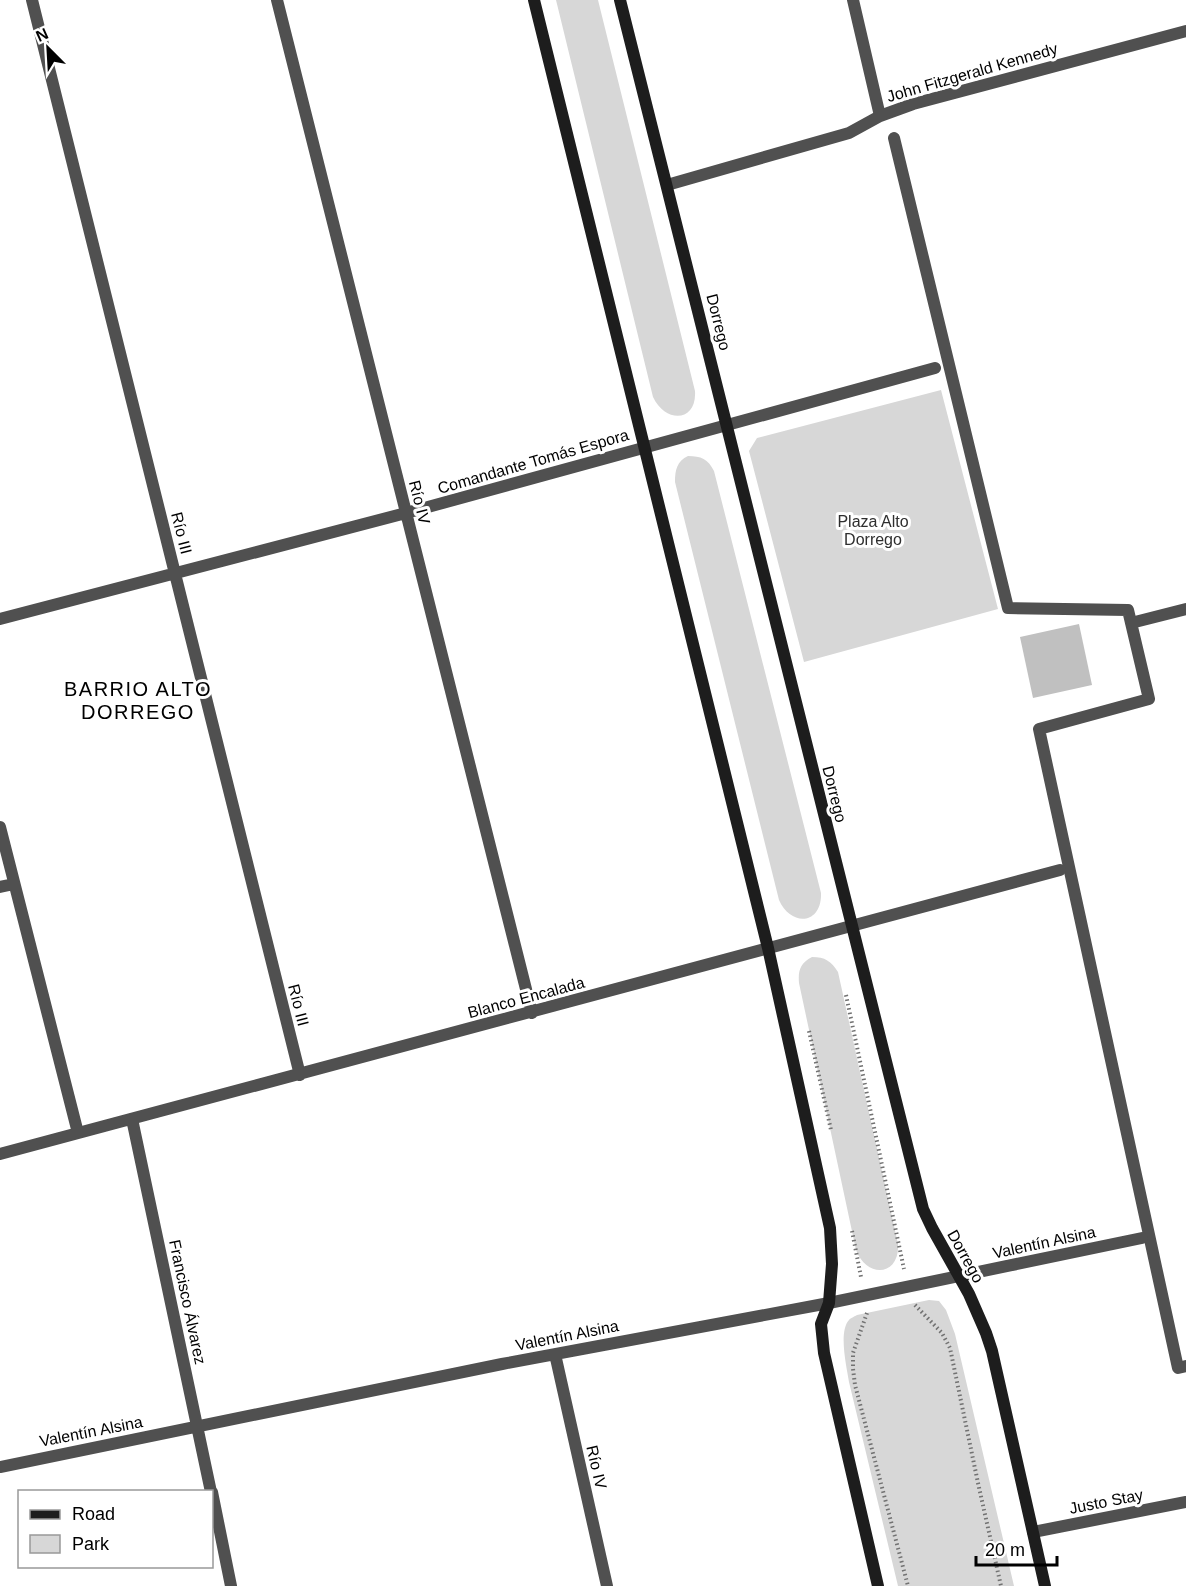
<svg xmlns="http://www.w3.org/2000/svg" width="1186" height="1586" font-family="Arial,sans-serif">
<rect width="100%" height="100%" fill="#fff"/>
<!-- green -->
<path fill="#d7d7d7" d="M556,0h42l97,391c2,31 -29,33 -42,6z
M941,390l57,219 -194,53 -55,-211 8,-13z
M688,456c13,0 20,3 26,15l107,422c1,32 -30,34 -42,7l-104,-418c0,-12 2,-21 13,-26z
M812,957c13,0 19,4 26,15l60,272c2,32 -31,35 -42,6l-57,-267c-1,-12 1,-20 13,-26z
M929,1300l10,1 7,9 9,24 59,252h-116l-49,-204c-2,-14 -11,-50 0,-62 0,-1 8,-5 8,-5z"/>
<!-- building -->
<path fill="#c0c0c0" d="M1079,624l13,61 -59,13 -13,-61z"/>
<g fill="none" stroke-linecap="round" stroke-linejoin="round">
<!-- path -->
<path stroke="#727272" stroke-width="4" stroke-dasharray="1.5 3" stroke-linecap="butt" d="M846,995l58,274
M809,1031l22,99
M852,1231l9,46
M915,1305l27,28 8,15 28,135 23,103
M867,1313l-14,40v16l2,16 53,201"/>
<!-- lane -->
<path stroke="#505050" stroke-width="12" d="M894,138l114,470 120,2 21,89 -110,30 139,639 8,-2
M1131,623l55,-14"/>
<!-- street -->
<path stroke="#505050" stroke-width="12" d="M32,0l268,1075
M277,0l255,1013
M853,0l27,116
M667,185l182,-52 31,-17 33,-12 273,-73
M0,619l406,-106 529,-145
M0,827l78,306
M0,887l14,-3
M132,1119l79,373
M0,1154l1060,-284
M555,1354l52,232
M0,1467l502,-103 327,-61 313,-65
M212,1492l19,94
M1033,1532l153,-30"/>
<!-- secondary -->
<path stroke="#1d1d1d" stroke-width="12" d="M534,0l234,948 62,280 2,36 -3,39 -8,21 3,29 54,233
M620,0c103,403 200,807 303,1209l9,19 37,66 17,39 6,18 53,235"/>
</g>
<g text-anchor="middle" stroke-width="6" stroke-linejoin="round" paint-order="stroke">
<!-- street labels -->
<g font-size="16" fill="#000" stroke="#fff">
<text transform="translate(972 72) rotate(-16)" y="6">John Fitzgerald Kennedy</text>
<text transform="translate(719 322) rotate(76)" y="6">Dorrego</text>
<text transform="translate(533 461) rotate(-16)" y="6">Comandante Tomás Espora</text>
<text transform="translate(420 502) rotate(76)" y="6">Río IV</text>
<text transform="translate(182 533) rotate(76)" y="6">Río III</text>
<text transform="translate(835 794) rotate(76)" y="6">Dorrego</text>
<text transform="translate(526 997) rotate(-15)" y="6">Blanco Encalada</text>
<text transform="translate(299 1005) rotate(76)" y="6">Río III</text>
<text transform="translate(1044 1242) rotate(-12)" y="6">Valentín Alsina</text>
<text transform="translate(966 1256) rotate(61)" y="6">Dorrego</text>
<text transform="translate(188 1302) rotate(78)" y="6">Francisco Álvarez</text>
<text transform="translate(567 1335) rotate(-11)" y="6">Valentín Alsina</text>
<text transform="translate(91 1431) rotate(-11)" y="6">Valentín Alsina</text>
<text transform="translate(597 1467) rotate(77)" y="6">Río IV</text>
<text transform="translate(1106 1501) rotate(-11)" y="6">Justo Stay</text>
</g>
<!-- park labels -->
<g font-size="16" fill="#2e2e2e" stroke="#fff">
<text x="873" y="527">Plaza Alto<tspan x="873" dy="18">Dorrego</tspan></text>
</g>
<!-- quarter labels -->
<g font-size="20" letter-spacing="1.5" fill="#000" stroke="#fff">
<text x="138" y="696">BARRIO ALTO<tspan x="138" dy="23">DORREGO</tspan></text>
</g>
</g>
<!-- legend -->
<rect x="18" y="1490" width="195" height="78" fill="#ffffff" stroke="#999999" stroke-width="1.5"/>
<rect x="30" y="1510" width="30" height="9" fill="#1d1d1d" stroke="#999999" stroke-width="1.5"/>
<text x="72" y="1520" font-size="18" fill="#000000">Road</text>
<rect x="30" y="1535" width="30" height="18" fill="#d7d7d7" stroke="#999999" stroke-width="1.5"/>
<text x="72" y="1550" font-size="18" fill="#000000">Park</text>
<!-- north arrow -->
<g transform="translate(48 48) rotate(336)" stroke="#ffffff" stroke-width="4.5" paint-order="stroke">
<path d="M0-4.5L10 22L0 15L-10 22Z" fill="#000000"/>
<text y="-9" font-size="16" font-weight="bold" text-anchor="middle" fill="#000000">N</text>
</g>
<!-- scale -->
<path d="M976 1556v9h81v-9" fill="none" stroke="#000000" stroke-width="3"/>
<text x="985" y="1556" font-size="18" fill="#000000" stroke="#ffffff" stroke-width="4.5" paint-order="stroke">20 m</text>
</svg>
